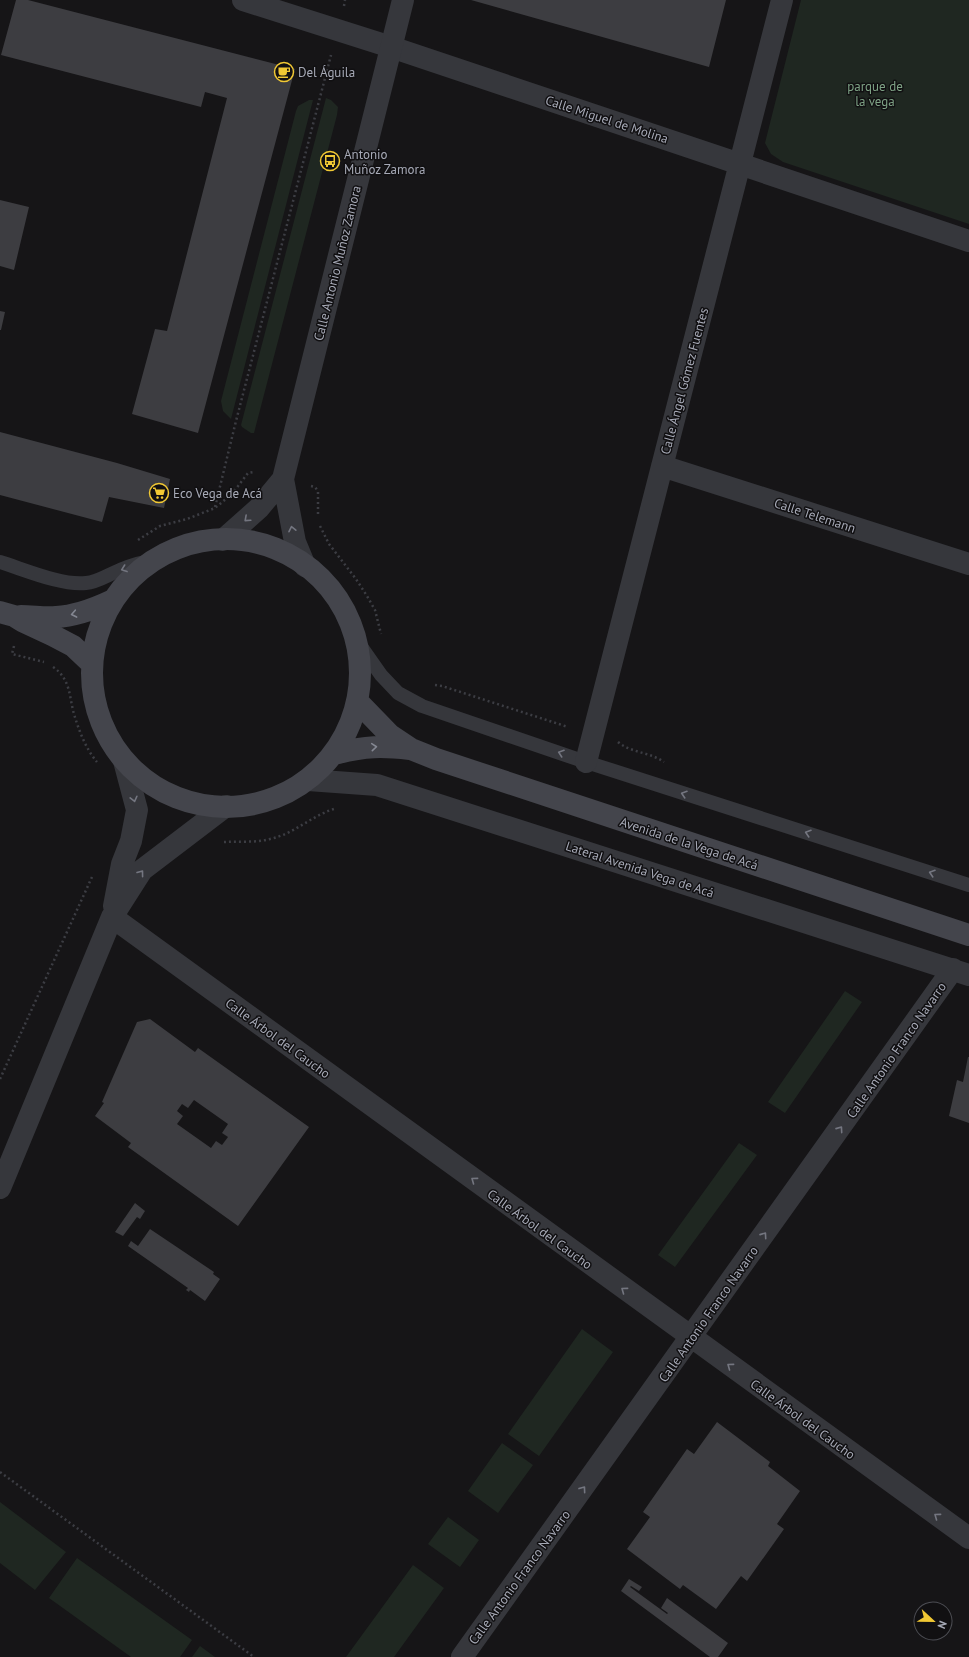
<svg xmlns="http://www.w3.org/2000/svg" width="969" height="1657" font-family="'PT Sans',sans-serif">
<rect width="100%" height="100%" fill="#161517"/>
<!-- green -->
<path fill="#1f2721" d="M801,0h168v224l-186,-62 -12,-8 -6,-11z
M326,98l5,2 7,7 -1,8 -83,318h-3l-9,-6 -1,-2z
M309,100h4l-82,319 -8,-8 -2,-10 75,-290 2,-5z
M845,991l17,11 -77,111 -17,-11z
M739,1143l18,12 -82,112 -17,-12z
M582,1329l31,23 -74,104 -31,-22z
M502,1443l31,22 -35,48 -30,-22z
M0,1502l66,50 -31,38 -35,-27z
M448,1517l31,23 -19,27 -32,-23z
M77,1558l115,82 -12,17h-49l-82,-59z
M413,1565l31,23 -50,69h-48z
M200,1646l15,11h-23z"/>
<!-- building -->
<path fill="#3d3d41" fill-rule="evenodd" d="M16,0h12l267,69 -97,364 -66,-19 23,-85 12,2 60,-233 -22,-6 -4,15 -200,-52z
M471,0h255l-17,67z
M0,200l29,7 -15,63 -14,-4z
M0,311l5,1 -4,18h-1z
M0,432l117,31 53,16 -6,29 -55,-11 -7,25 -102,-27z
M150,1019l45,33 3,-4 111,79 -71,99 -110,-79 3,-4 -36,-27 9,-13 -2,-1 35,-80zM194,1100l34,24 -6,9 6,4 -6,8 -6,-4 -5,7 -34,-24 6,-8 -6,-5 5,-7 6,4z
M968,1057h1v66l-20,-7 8,-36 6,2z
M135,1203l10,8 -5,8 -3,-2 -14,19 -8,-4z
M150,1229l64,43 -1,2 7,5 -15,22 -15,-11 -1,2 -3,-2 2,-2 -60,-42 3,-5 7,5z
M717,1422l53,40 -2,4 32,25 -23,33 7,5 -37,52 -6,-5 -25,33 -33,-24 -3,4 -53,-40 23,-32 -7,-5 44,-63 7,5z
M629,1579l13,8 -3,4 -8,-5 -1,1 37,27 1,-1 -7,-5 6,-10 61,45 -10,14h-8l-89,-66z"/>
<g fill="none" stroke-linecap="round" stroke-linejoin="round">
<!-- path -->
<path stroke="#3c3d43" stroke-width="2.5" stroke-dasharray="2 3" stroke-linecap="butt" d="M344,6l1,-6
M311,486l4,1 3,4v24
M215,507l21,-86 95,-366
M320,526l9,18 27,35 11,17 8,14 6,24
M138,540l22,-14 27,-7 28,-11 17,-14 16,-21 6,-1
M14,646l-2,8 32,8
M53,667c18,12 16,30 21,47 5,17 12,35 23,48
M435,685l7,1 126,41
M618,742c13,11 32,10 46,20
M224,842c15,-1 31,1 46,-3 24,-5 41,-23 64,-30
M0,1079l92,-202
M0,1472l254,185"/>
<!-- service -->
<path stroke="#36373c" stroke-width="14" d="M0,562c23,7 62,24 86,21 12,-1 23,-9 34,-13 14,-6 27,-9 42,-11
M355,638l26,37 17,18 24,13 164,56 383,123"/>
<!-- minor -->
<path stroke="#36373c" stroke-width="22" d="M243,0l148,47 578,194
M662,466l307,98
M586,762l196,-762
M308,780l69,5 592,190
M114,906l8,-42 9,-23 6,-31 -13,-49
M112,917l857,621
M0,1188l112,-271 30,-47 84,-64
M462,1657l491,-688"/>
<!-- tertiary -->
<path stroke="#36373c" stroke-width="22" d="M283,479l12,63 10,24
M223,540l36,-32 24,-29 120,-479"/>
<!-- secondary -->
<path stroke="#44454c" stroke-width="22" d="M92 673a134 134 0 1 1 268 0a134 134 0 1 1-268 0Z
M0,612l14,4 8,5 30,14 21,11 18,17
M21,616c12,0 24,2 35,1 20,-1 38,-8 55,-16
M357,701l33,34 21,14 25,10 533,176
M338,753c28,-7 44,-7 72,-4"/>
</g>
<!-- one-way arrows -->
<defs><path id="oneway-chevron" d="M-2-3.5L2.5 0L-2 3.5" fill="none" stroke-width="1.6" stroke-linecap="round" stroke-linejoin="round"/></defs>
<g stroke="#747680">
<use href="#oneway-chevron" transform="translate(247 519) rotate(138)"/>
<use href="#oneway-chevron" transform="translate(292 529) rotate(-102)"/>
<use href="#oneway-chevron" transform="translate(124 569) rotate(160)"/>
<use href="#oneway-chevron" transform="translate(561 753) rotate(-161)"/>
<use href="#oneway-chevron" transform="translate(684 794) rotate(-162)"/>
<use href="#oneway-chevron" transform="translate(134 799) rotate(76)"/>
<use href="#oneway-chevron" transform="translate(808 833) rotate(-162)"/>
<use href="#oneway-chevron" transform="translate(141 873) rotate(-53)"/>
<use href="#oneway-chevron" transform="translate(932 873) rotate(-162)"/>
<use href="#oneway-chevron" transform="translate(840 1129) rotate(-55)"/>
<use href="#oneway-chevron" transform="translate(474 1180) rotate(-144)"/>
<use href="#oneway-chevron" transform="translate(764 1235) rotate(-55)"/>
<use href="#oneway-chevron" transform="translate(624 1290) rotate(-144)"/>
<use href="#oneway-chevron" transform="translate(730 1366) rotate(-144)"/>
<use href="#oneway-chevron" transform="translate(583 1489) rotate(-54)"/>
<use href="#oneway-chevron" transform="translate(937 1516) rotate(-144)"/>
</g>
<g stroke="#848792">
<use href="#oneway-chevron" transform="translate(74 614) rotate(169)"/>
<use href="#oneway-chevron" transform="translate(374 747) rotate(-5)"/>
</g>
<!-- icons -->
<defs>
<g id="cafe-ring" transform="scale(1)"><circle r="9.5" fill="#111012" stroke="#f1c834" stroke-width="1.5"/><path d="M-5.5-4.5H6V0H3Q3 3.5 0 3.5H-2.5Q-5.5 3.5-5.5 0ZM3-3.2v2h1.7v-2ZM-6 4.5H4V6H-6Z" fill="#f1c834"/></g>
<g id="bus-ring" transform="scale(1)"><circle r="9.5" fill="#111012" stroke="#f1c834" stroke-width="1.5"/><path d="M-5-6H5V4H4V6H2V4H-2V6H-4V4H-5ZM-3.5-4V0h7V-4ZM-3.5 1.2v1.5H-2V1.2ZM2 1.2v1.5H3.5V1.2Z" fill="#f1c834"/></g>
<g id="supermarket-ring" transform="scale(1)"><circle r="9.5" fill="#111012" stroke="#f1c834" stroke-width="1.5"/><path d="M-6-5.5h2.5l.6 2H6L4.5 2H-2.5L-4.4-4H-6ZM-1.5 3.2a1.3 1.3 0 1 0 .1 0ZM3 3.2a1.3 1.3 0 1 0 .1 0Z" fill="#f1c834"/></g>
</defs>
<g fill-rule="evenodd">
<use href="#cafe-ring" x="284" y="72"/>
<use href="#bus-ring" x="330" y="161"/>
<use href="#supermarket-ring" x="159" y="493"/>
</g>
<g text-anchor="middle" stroke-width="3" stroke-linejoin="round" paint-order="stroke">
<!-- poi labels -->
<g font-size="13" fill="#a7aab7" stroke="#111012" text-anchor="start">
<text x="298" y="77">Del Águila</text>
<text x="344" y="159">Antonio<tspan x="344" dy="15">Muñoz Zamora</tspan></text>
<text x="173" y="498">Eco Vega de Acá</text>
</g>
<!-- park labels -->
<g font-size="13" fill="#7ea285" stroke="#111012">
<text x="875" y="91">parque de<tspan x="875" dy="15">la vega</tspan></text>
</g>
<!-- street labels -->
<g font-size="13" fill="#a7aab7" stroke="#111012">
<text transform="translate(607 119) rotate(18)" y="5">Calle Miguel de Molina</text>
<text transform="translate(337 263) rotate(-76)" y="5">Calle Antonio Muñoz Zamora</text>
<text transform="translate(684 381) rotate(-75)" y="5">Calle Ángel Gómez Fuentes</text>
<text transform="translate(815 515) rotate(18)" y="5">Calle Telemann</text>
<text transform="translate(689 843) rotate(18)" y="5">Avenida de la Vega de Acá</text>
<text transform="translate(640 869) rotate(18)" y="5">Lateral Avenida Vega de Acá</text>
<text transform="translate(278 1038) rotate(36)" y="5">Calle Árbol del Caucho</text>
<text transform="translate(896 1050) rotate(-55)" y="5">Calle Antonio Franco Navarro</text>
<text transform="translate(540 1229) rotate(36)" y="5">Calle Árbol del Caucho</text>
<text transform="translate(708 1314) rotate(-55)" y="5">Calle Antonio Franco Navarro</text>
<text transform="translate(803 1419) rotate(36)" y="5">Calle Árbol del Caucho</text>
<text transform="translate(519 1577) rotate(-54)" y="5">Calle Antonio Franco Navarro</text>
</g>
</g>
<!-- north arrow -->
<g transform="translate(933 1621) rotate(112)"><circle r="19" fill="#111012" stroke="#4d4e54"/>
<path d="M0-3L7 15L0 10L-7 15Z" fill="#f1c834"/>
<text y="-6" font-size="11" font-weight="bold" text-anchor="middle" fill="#a7aab7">N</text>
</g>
</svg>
